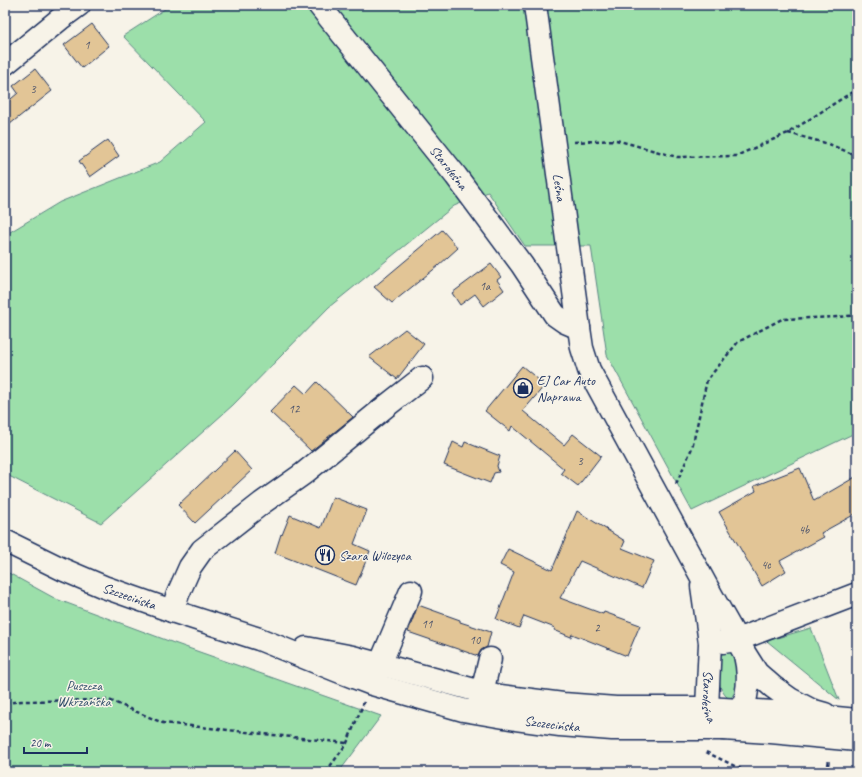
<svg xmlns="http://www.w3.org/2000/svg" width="862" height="777" font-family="Caveat,sans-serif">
<rect width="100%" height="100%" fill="#f7f3e8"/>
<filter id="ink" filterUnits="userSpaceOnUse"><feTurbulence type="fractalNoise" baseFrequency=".025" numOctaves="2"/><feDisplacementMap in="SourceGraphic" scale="8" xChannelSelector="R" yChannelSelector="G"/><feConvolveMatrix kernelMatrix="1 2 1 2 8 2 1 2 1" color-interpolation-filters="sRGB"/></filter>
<g filter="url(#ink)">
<!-- green -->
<path fill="#9cdfaa" stroke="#5c8784" d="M171,5h686v427l-165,79 -85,-156 -16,-109h-66l-37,-54 -34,14 -125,101 -96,98 -132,118 -96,-49v-239l55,-33 100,-40 46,-40 -83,-86z
M5,571l51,28 118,44 207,73 -42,56h-334z
M811,628l28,72 -72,-59z
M729,645l10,19 -2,25 -6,9h-3c-13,-11 -9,-31 -8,-46z"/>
<!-- building -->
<path fill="#e2c596" stroke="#1b2f5e" d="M92,24l17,22 -27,22 -18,-23z
M35,69l17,22 -47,37v-24l13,-11 -5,-7z
M108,140l11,16 -29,21 -11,-16z
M442,230l16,18 -20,18 -46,37 -18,-16z
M491,264l10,13 -4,3 7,10 -20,16 -9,-12 -15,11 -8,-12z
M405,329l19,15 -27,35 -28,-22z
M522,366l23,19 -22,26 41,34 9,-11 28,22 -23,30 -17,-13 3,-4 -52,-43 -2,5 -25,-20z
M317,382l36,35 -42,34 -41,-39 26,-27 10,9z
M453,442l10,5 2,-5 35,14 -3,10 2,6 -5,1 -4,10 -46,-18z
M235,451l17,19 -57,53 -17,-18z
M800,468l14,33 43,-25v37l-36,20 3,4 -44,24 6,10 -24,15 -43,-74 37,-21 -2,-5z
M333,497l34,13 -13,34 16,7 -14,34 -81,-32 6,-19 1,1 8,-20 31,13z
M577,511l48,30 -3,7 32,13 -12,27 -62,-27 -20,37 43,16 1,-2 36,13 -13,31 -55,-22 -1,3 -17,-7 1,-2 -31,-12 -5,12 -23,-9 18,-47 -14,-7 8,-16 44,21z
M418,605l42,15v2l31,10 -4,15 -6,3 -3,6 -70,-24z"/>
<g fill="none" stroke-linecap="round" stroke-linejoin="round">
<!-- minor casing -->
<g stroke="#1b2f5e" stroke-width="25">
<g id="minor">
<path id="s1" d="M319,5l137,171 66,89 33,50 10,7 14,6"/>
<path id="s2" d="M535,5l44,323 3,20 7,22 123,226 33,58 12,19 16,14 17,12 21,11 14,4"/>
<path d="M5,64l55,-45 19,-14"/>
<path id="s3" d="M702,586l8,57 -3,65c3,10 7,17 16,21 26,-13 28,-49 22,-74"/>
<path d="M172,611l6,-17 12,-27 12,-17 60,-47 41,-29 82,-67 37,-29"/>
<path d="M723,642l14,-2 13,-5 107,-41"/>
<path d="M373,681l38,-90"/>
<path d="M478,709l12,-50"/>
</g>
</g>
<!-- major casing -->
<g stroke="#1b2f5e" stroke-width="25">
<g id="major">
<path id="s4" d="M5,541l59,29 40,17 68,24 87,28 79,32 34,13 91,26 53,9 44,6 52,4h111l48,3 86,8"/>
<path d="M306,648l47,9 129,35 18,4 63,8 53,4h91l67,4 83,8"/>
</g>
</g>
<!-- path -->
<path stroke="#1b2f5e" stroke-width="2.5" stroke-dasharray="4 3" stroke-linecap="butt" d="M788,133l41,11 28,12
M574,142l42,-2 61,17 59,-1 52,-23 69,-44
M676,484l16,-36 15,-68 31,-38 44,-23 57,-2 18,-2
M5,703l17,-2 87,-1 54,23 184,20
M706,752l41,20
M326,772l21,-29 17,-41
M827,772l2,-13"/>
<!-- minor -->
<use href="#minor" stroke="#f7f3e8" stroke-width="22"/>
<!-- major -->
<use href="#major" stroke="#f7f3e8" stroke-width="22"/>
</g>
</g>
<!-- icons -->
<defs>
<g id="shop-ring" transform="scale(1)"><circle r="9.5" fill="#f7f3e8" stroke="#1b2f5e" stroke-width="1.5"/><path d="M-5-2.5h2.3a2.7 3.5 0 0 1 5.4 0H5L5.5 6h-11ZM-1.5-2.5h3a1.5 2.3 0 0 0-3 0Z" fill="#1b2f5e"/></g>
<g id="restaurant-ring" transform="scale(1)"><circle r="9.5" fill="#f7f3e8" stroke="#1b2f5e" stroke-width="1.5"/><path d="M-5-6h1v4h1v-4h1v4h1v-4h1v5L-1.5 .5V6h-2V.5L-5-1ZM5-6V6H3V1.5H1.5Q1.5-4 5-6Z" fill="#1b2f5e"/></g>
</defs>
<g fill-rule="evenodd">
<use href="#shop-ring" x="523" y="388"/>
<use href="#restaurant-ring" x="325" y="555"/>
</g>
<g text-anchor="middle" stroke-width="3" stroke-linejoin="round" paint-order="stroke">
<!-- number labels -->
<g font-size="12" fill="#4d546c">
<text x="87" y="49">1</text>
<text x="33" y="93">3</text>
<text x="485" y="290">1a</text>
<text x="294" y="413">12</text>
<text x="580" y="465">3</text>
<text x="804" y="534">4b</text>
<text x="766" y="569">4c</text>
<text x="427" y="628">11</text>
<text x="597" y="632">2</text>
<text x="475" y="644">10</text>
</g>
<!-- street labels -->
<g font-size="14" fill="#1b2f5e" stroke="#f7f3e8">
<text dy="5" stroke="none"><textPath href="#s1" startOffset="208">Staroleśna</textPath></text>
<text dy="5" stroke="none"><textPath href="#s2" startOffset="184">Leśna</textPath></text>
<text dy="5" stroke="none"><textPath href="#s4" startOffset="136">Szczecińska</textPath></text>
<text dy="5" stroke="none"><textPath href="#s3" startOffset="111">Staroleśna</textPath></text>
<text dy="5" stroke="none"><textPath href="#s4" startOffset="579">Szczecińska</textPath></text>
</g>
<!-- poi labels -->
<g font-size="14" fill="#1b2f5e" stroke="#f7f3e8" text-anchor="start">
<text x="537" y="385">EJ Car Auto<tspan x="537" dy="16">Naprawa</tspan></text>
<text x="339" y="560">Szara Wilczyca</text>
</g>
<!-- park labels -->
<g font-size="14" fill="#35526d" stroke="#f7f3e8">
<text x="84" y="690">Puszcza<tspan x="84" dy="16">Wkrzańska</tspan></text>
</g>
</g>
<!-- margin -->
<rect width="862" height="777" fill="none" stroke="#f7f3e8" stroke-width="20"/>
<rect x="10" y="10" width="842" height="757" fill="none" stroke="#1b2f5e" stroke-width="1.5" filter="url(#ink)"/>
<!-- scale -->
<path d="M24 747v6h63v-6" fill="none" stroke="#1b2f5e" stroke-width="2"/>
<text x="30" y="747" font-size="12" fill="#1b2f5e" stroke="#f7f3e8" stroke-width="3" paint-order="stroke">20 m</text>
</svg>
